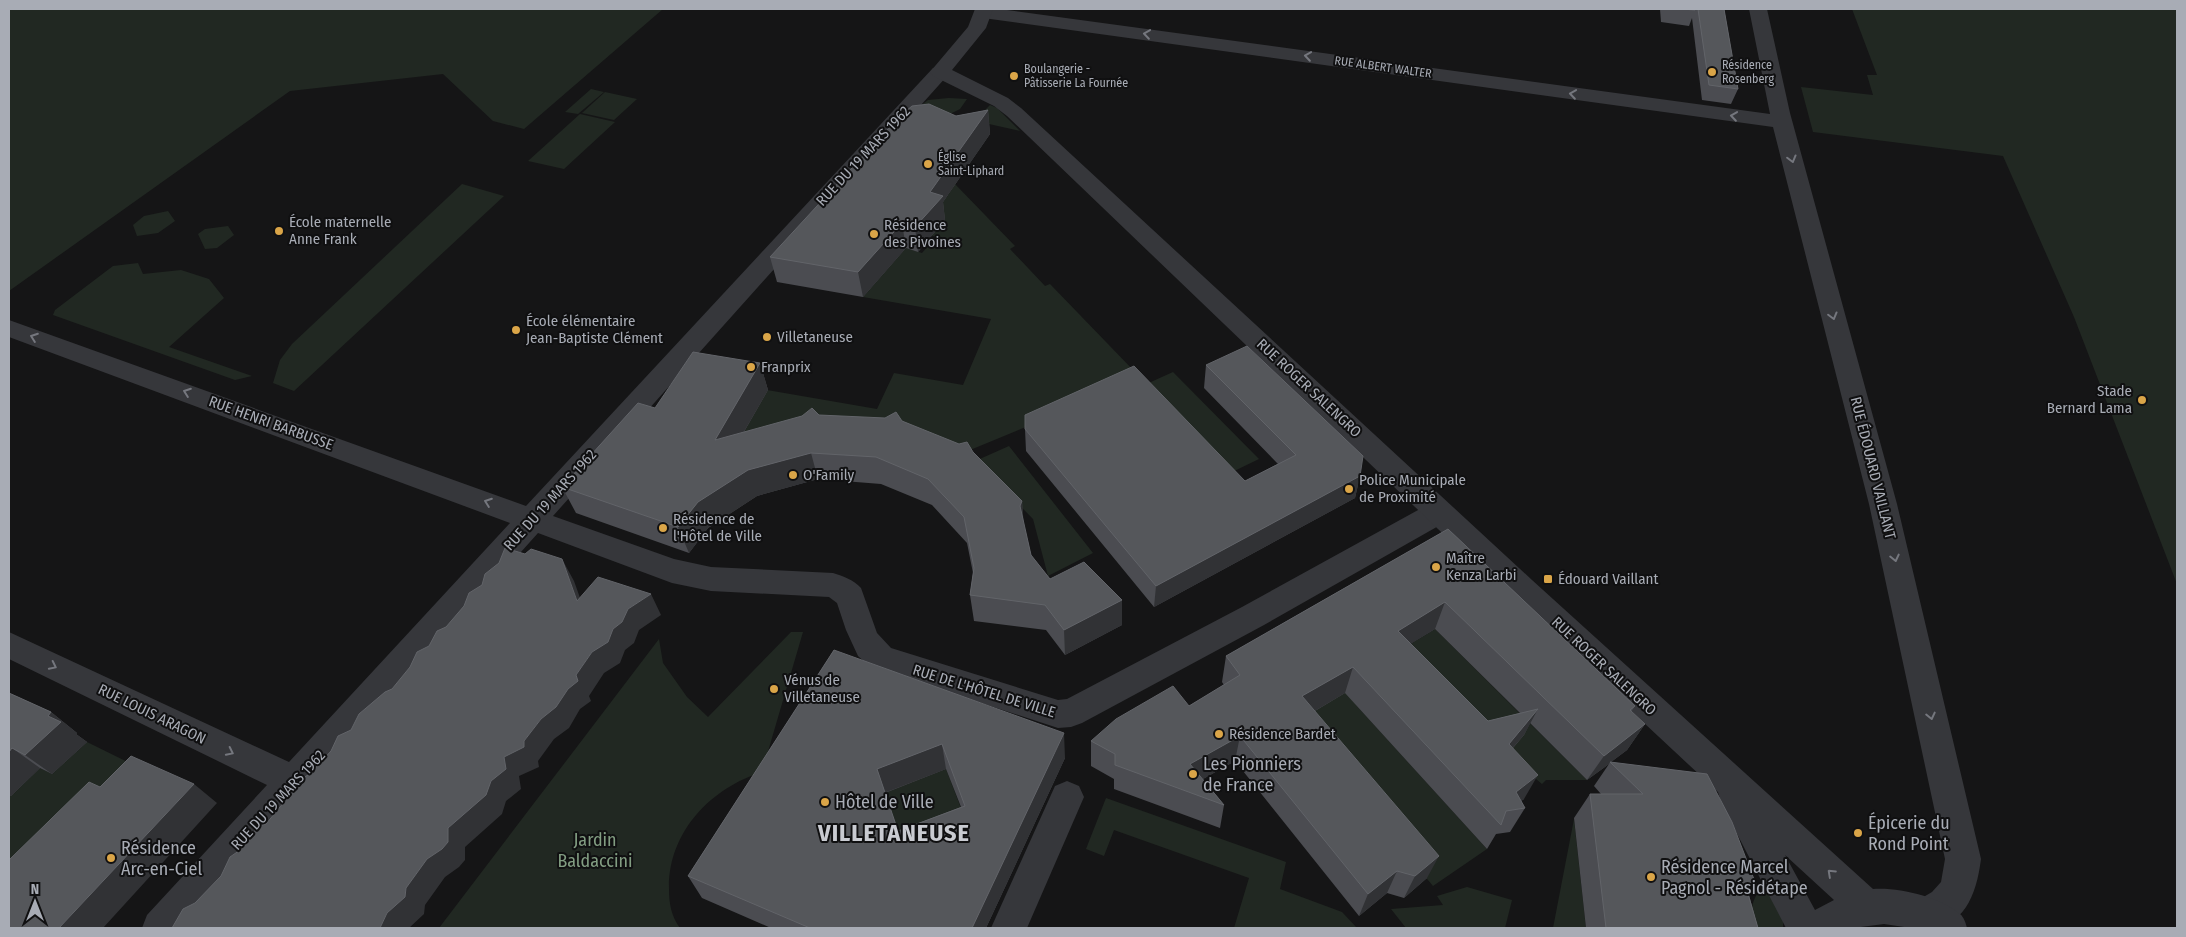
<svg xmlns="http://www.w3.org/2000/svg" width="2186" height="937" font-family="'Fira Sans Condensed',sans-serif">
<rect width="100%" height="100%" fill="#151516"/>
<!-- green -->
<path fill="#212822" d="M9,9h654l-139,120 -31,-8 -50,-47 -153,17 -281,200z
M1852,9h325v575l-103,-267 -71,-161 -190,-24 -12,-45 72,8 -6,-20h10z
M591,89l13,3 -26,22 -13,-2z
M605,92l32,7 -23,21 -32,-7z
M949,98l18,1 -7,10 -10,5 -34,-5 12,-9z
M990,105l7,3 23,23 -31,-7 -5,-8v-5z
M580,114l35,8 -51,47 -36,-8z
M462,184l42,12 -210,195 -21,-8 7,-23 12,-16z
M955,184l60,62 -5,3 35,37 5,-2 85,88 -78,42 -99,41 -214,-23 23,-42 110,19 17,-36 69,12 28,-66 -128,-22 43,-49 16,5 14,-16 -15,-5 -3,-45 30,8z
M168,211l7,10 -17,12 -21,3 -4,-11 11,-9z
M228,226l6,9 -17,13 -12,1 -7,-15 7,-5z
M138,263l5,11 38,-4 28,9 15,19 -55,49 83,29 -17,4 -182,-65 2,-5 58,-44z
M1173,372l86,87 -33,16 -84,-89z
M1009,446l84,107 -45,23 -15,-57 -52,-53 -8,-4z
M1435,629l152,151h-41l-4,4 -153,-127z
M791,632h12l-41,140c-51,16 -94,60 -93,117 0,14 2,27 11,39h-241l220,-289 4,24 24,34 21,20z
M1351,689l5,16 131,144 -54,37 -125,-150 -17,-12z
M87,742l69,34 -147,130v-111l2,1 29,-28 12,6z
M946,769l23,60 -65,25 -20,-61z
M1106,798l180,64 -6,27 62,23 15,16h-123l15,-50 -135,-48 -10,26 -18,-7z
M1574,819l12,109h-33z
M1467,887l45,13 -7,28h-99l-15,-19 52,-4 -6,-9z
M1763,887h3l17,32v9h-33c1,-16 1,-30 13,-41z"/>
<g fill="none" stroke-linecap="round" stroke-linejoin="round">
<!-- minor -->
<path fill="#36373b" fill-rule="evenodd" d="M976,9h24l770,105 -21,-105h18l23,104 107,391 84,355c-5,40 -20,75 -66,69l-5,-13 5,-13 17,-10 9,-10 4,-23 -76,-355 -96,-377 -790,-109 -7,-2 -2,-4z
M940,66l7,2 3,4 -3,4 -394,440 121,43 37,8 122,6c10,3 21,7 28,15l16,45 14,15 167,52 9,-1 175,-92 187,-103 10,-3 10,3 4,8 -4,8 -185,105 -182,98 -11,4 -13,1 -188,-61 -12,-11 -12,-26 -9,-27 -8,-6 -118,-6 -39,-8 -134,-50 -354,395h-42l5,-13 120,-130 -258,-126v-27l280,130 221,-239 -501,-186v-17l517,186 407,-438z
M1067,781l12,5 5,11 -57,131h-36l64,-142z"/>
<!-- tertiary -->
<path fill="#36373b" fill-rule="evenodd" d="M975,9h18l-7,19 -34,42 56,28 13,10 511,472 341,309c26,-2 67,8 87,25 4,3 6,10 7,14h-56l-27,-4 -31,4h-67l-64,-123 -4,-13 -208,-194 -503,-482 -13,-10 -61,-30 -3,-4 38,-45zM1785,855l49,45 -19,10z"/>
</g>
<!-- wall -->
<path fill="#4b4c51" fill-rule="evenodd" d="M1660,9h64l14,80 -7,15 -29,-4 -10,-82 -3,8 -28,-4z
M988,110l2,24 -47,68 2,18 -27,32 -12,-4 -43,49 -86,-15 -7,-25 186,-141z
M760,363l8,27 -24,42 75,-17 83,6 71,31 49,49 1,20 8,34 19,24 72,21v25l-57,30 -19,-25 -72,-9 -4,-26 3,-22 -6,-30 -35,-38 -51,-21 -63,-5 -61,17 -49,32 -19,25 -113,-40 -14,-26 93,-79z
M1206,365l154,111 -5,22 -201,109 -128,-156 -1,-22 220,52 33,-17 -74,-76z
M1448,529l187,177 -4,6 14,12 -18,26 -16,12 146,125 -8,8 9,33h-172l-12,-110 16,-24h11l-7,-8 15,-22 -22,16 -57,-57 -6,12 -11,13 11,51 -3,2 4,7 -15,24 -14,2 -9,15 -142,-156 -30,18 112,167 -23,20 -17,-5 -28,23 -124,-155 -32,18 21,26 -4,23 -106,-39v-10l-23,-13v-25l98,-35 35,-21 -2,-3 4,-26zM1435,629l85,84 -32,8 -78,-77z
M834,650l231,108 -79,170h-215l-69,-30 -14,-22zM946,769l15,38 -63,24 -13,-38z
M9,693l42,19 26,21 -1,1 11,8 -35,32 -12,-6 -29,28 -2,-1z"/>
<!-- shaded-wall -->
<path fill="#313235" d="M988,110l2,24 -47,68 2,18 -27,32 -3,-25 15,-35z
M902,223l4,25 -43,49 -5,-25z
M760,363l8,27 -44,76 -9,-26z
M811,453l7,26 -61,17 -49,32 -19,25 -11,-26 20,-25 50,-32z
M1360,476l-5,22 -201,109 2,-21z
M1022,501l2,26 -4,-21z
M562,559l12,22 15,42 -12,-22z
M651,594l10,21 -22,15 -5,13 -9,7 -5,13 -16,10 -15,23 2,5 -11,8 -11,19 -15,11 -16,22 1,6 -20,9 2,13 -15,12 -4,13 -37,33v13l-6,7 -14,10 -20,28 -1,9 -15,14h-29l7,-15 61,-85 43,-47 13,-24 20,-16 17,-22 35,-44 16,-23 21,-23 15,-20z
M1122,600v25l-57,30 -1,-25z
M1445,602l-10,27 -46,28 9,-26z
M1353,667l-8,26 -49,29 6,-26z
M1538,709l-14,26 -29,33 14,-24z
M51,712l26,21 -1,1 11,8 -35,32 -27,-19 23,-39z
M1645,724l-18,26 -16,12h-1l-1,2 -22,16 17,-24z
M1064,733l1,25 -79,170h-14z
M1240,736l-5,25 -48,27 3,-24z
M942,744l4,25 -62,24 -7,-24z
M12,748l28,20 -29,28 -2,-1v-43z
M1538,775l-14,24 -16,12 8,-19z
M194,784l23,19 -114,125h-44z
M1439,856l-12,22 -23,20 11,-22z
M1397,871l-10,22 -28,23 9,-22z"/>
<!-- building -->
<path fill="#55575b" stroke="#626469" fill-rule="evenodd" d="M1681,9h14v1z
M1698,9h26l14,80 -29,-4z
M929,104l27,12 32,-6 -58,82 13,4 -28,31 -13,-4 -44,49 -88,-15 129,-140 13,-11z
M1247,346l116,110 -3,20 -204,110 -131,-157v-14l109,-49 111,115 51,-26 -90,-90z
M693,352l67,11 -45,77 87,-24 10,-8 7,7 66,3 11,-6 6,9 57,23 8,-2 6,10 49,49 -2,5 11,49 19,24 34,-17 38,38 -58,30 -19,-25 -75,-10 4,-27 -10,-51 -36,-38 -52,-22 -65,-4 -63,17 -50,32 -20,25 -116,-40 76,-84 17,5z
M1448,529l187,177 -5,4 15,14 -41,32 -159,-154 -47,29 90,90 50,-12 -29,35 29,31 -22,17 9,16 -19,3 -5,14 -148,-158 -51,29 137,160 -24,20 -18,-5 -29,23 -128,-158 -50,28 34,41 -109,-40v-11l-24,-13 25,-22 57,-33 16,20 51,-31 -14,-19z
M505,548l20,6 6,-5 31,10 15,42 21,-24 53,17 -23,15 -6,13 -9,7 -5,13 -16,10 -16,23 2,6 -10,8 -12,18 -15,12 -17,22v6l-20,10 2,12 -15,12 -5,14 -38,33v14l-6,7 -15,10 -21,29 -1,9 -18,16 -7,15h-208l11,-19 12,-6 26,-27 9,-19 13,-9 15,-22 8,-2 23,-28 8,-15 13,-7 21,-23 7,-15 13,-6 8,-16 26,-22 7,-3 18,-22 7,-15 12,-6 8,-15 9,-4 18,-21 5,-13 13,-8 3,-11 14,-11z
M834,650l230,83 -92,195h-162l-122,-52zM942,744l23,62 -67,25 -21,-62z
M9,693l42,19 -3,4 13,6 -36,33 -13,-7 -3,4z
M131,756l63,28 -135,144h-50v-68l80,-78 11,5z
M1610,762l97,12 25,48 25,65h-11l12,41h-152l-16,-134h53z"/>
<!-- one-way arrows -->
<defs><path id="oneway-chevron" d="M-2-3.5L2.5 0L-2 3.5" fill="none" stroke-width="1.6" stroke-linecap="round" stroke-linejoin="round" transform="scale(1.25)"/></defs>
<g stroke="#75777e">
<use href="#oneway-chevron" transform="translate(1147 34) rotate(-172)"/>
<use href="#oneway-chevron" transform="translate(1308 56) rotate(-172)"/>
<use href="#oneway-chevron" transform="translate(1573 94) rotate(-172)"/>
<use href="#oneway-chevron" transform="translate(1734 116) rotate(-172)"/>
<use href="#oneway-chevron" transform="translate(1792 159) rotate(75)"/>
<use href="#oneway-chevron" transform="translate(1833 316) rotate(75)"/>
<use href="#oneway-chevron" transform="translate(34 337) rotate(-160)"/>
<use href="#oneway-chevron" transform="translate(187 392) rotate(-160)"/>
<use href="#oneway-chevron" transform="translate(488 502) rotate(-160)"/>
<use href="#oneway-chevron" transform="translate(1895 558) rotate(77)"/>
<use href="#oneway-chevron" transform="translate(53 666) rotate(26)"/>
<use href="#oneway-chevron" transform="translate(1931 716) rotate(77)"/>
<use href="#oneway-chevron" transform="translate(230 752) rotate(26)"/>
<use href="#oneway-chevron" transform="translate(1831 873) rotate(-137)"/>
</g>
<!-- markers -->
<g fill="#daa548" stroke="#101011" stroke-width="2">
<circle cx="1712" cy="72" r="5"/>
<circle cx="1014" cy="76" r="5"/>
<circle cx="928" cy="164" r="5"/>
<circle cx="279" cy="231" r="5"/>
<circle cx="874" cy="234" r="5"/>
<circle cx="516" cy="330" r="5"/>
<circle cx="767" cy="337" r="5"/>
<circle cx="751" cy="367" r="5"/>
<circle cx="2142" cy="400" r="5"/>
<circle cx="793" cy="475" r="5"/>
<circle cx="1349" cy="489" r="5"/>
<circle cx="663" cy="528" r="5"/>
<circle cx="1436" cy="567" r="5"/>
<rect x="1543" y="574" width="10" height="10" rx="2.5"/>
<circle cx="774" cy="689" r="5"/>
<circle cx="1219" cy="734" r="5"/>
<circle cx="1193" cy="774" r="5"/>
<circle cx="825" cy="802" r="5"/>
<circle cx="1858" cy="833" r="5"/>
<circle cx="111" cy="858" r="5"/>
<circle cx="1651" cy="877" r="5"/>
</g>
<g text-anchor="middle" stroke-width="4" stroke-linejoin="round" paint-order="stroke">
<!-- far-poi labels -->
<g font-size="12" fill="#a8acb5" stroke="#101011" text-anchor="start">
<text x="1722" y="69">Résidence<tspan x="1722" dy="14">Rosenberg</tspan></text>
<text x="1024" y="73">Boulangerie -<tspan x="1024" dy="14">Pâtisserie La Fournée</tspan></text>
<text x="938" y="161">Église<tspan x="938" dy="14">Saint-Liphard</tspan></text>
</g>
<!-- far-street labels -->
<g font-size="12" fill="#a8acb5" stroke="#101011">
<text transform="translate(1383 67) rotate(8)" y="4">RUE ALBERT WALTER</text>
</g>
<!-- street labels -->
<g font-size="15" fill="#a8acb5" stroke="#101011">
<text transform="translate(863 156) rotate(-47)" y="5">RUE DU 19 MARS 1962</text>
<text transform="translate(1309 388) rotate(43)" y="5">RUE ROGER SALENGRO</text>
<text transform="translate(271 423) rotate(20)" y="5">RUE HENRI BARBUSSE</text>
<text transform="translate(1873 468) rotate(76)" y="5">RUE ÉDOUARD VAILLANT</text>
<text transform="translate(550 500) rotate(-48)" y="5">RUE DU 19 MARS 1962</text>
<text transform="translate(1604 666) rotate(43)" y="5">RUE ROGER SALENGRO</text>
<text transform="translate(984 691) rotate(17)" y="5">RUE DE L'HÔTEL DE VILLE</text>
<text transform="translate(152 714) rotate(26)" y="5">RUE LOUIS ARAGON</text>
<text transform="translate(278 800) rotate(-47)" y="5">RUE DU 19 MARS 1962</text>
</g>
<!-- poi labels -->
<g font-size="15" fill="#a8acb5" stroke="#101011" text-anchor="start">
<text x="289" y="227">École maternelle<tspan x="289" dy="17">Anne Frank</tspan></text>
<text x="884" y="230">Résidence<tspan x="884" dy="17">des Pivoines</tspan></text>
<text x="526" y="326">École élémentaire<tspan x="526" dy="17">Jean-Baptiste Clément</tspan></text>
<text x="777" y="342">Villetaneuse</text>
<text x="761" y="372">Franprix</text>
<text x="2132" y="396" text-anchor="end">Stade<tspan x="2132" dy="17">Bernard Lama</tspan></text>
<text x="803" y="480">O'Family</text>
<text x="1359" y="485">Police Municipale<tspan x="1359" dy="17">de Proximité</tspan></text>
<text x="673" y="524">Résidence de<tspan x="673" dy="17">l'Hôtel de Ville</tspan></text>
<text x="1446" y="563">Maître<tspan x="1446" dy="17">Kenza Larbi</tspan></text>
<text x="1558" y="584">Édouard Vaillant</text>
<text x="784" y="685">Vénus de<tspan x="784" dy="17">Villetaneuse</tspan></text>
<text x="1229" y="739">Résidence Bardet</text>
</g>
<!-- near-poi labels -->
<g font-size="18" fill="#a8acb5" stroke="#101011" text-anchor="start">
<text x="1203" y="770">Les Pionniers<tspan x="1203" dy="21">de France</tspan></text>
<text x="835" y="808">Hôtel de Ville</text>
<text x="1868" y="829">Épicerie du<tspan x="1868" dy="21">Rond Point</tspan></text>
<text x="121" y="854">Résidence<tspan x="121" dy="21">Arc-en-Ciel</tspan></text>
<text x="1661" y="873">Résidence Marcel<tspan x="1661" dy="21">Pagnol - Résidétape</tspan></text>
</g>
<!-- near-park labels -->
<g font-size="18" fill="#829d82" stroke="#101011">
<text x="595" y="846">Jardin<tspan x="595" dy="21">Baldaccini</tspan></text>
</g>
<!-- near-district labels -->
<g font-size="24" font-weight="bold" letter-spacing="1" fill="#c9cbd1" stroke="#101011">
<text x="894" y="841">VILLETANEUSE</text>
</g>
</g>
<!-- border -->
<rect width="2186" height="937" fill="none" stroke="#a8acb5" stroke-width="20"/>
<!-- north arrow -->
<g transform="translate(35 902)" stroke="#101011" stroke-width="4" paint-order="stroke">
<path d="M0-4L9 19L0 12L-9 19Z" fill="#a8acb5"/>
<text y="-8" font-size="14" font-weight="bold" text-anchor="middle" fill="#a8acb5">N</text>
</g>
</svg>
